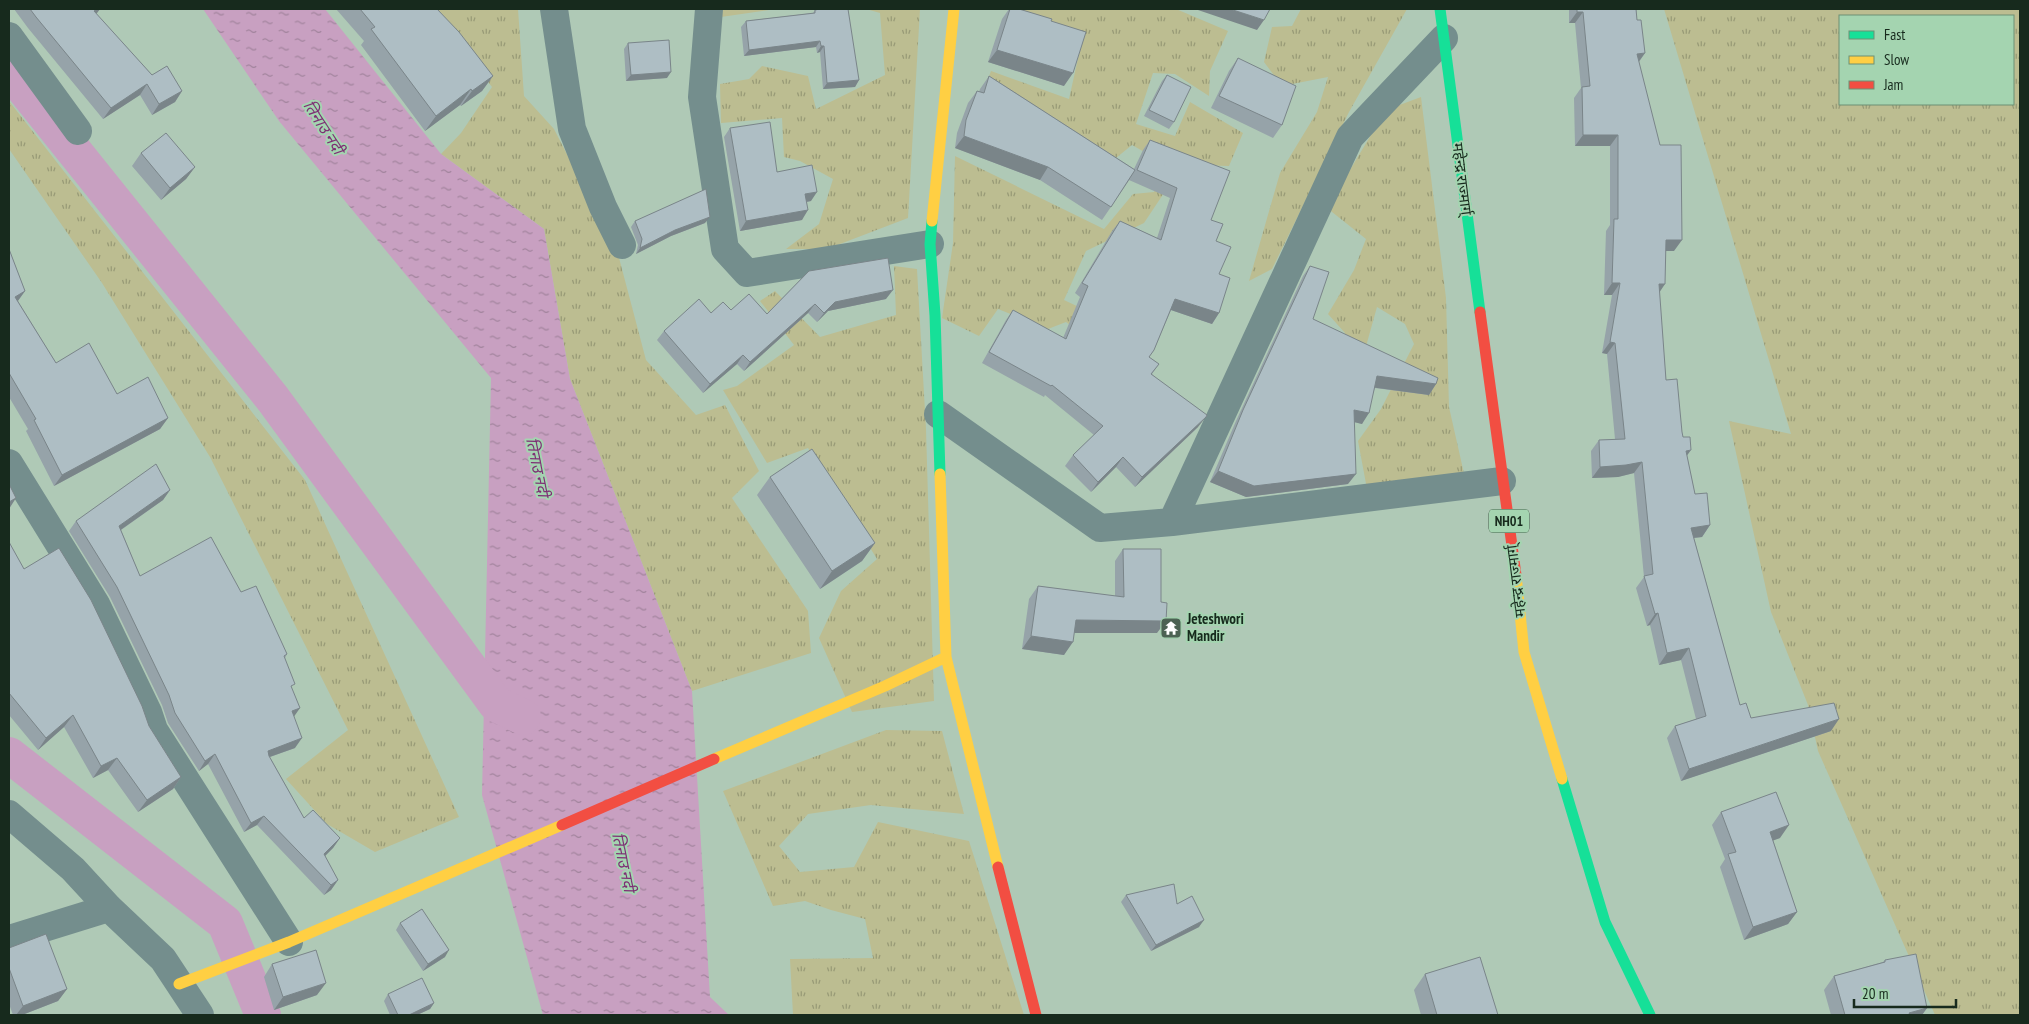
<svg xmlns="http://www.w3.org/2000/svg" width="2029" height="1024" font-family="'PT Sans Narrow','Noto Sans Devanagari',sans-serif">
<defs>
<pattern id="grass-tufts" width="24" height="20" patternUnits="userSpaceOnUse" patternTransform="scale(1.25)"><rect width="24" height="20" fill="#bcbd91"/><path d="M3 7l-1-3M5 7V3M7 7l1-3M15 17l-1-3M17 17v-4M19 17l1-3" fill="none" stroke="#989a76"/></pattern>
<pattern id="water-ripples" width="26" height="14" patternUnits="userSpaceOnUse" patternTransform="scale(1.25)"><rect width="26" height="14" fill="#c8a0c1"/><path d="M2 4q2-2 4 0t4 0M15 11q2-2 4 0t4 0" fill="none" stroke="#a1839c"/></pattern>
</defs>
<rect width="100%" height="100%" fill="#afc9b6"/>
<!-- grass -->
<path fill="url(#grass-tufts)" fill-rule="evenodd" d="M432,9h86l6,87 30,33 64,125 28,106 50,55 29,-10 34,66 -27,27 76,113 3,42 -119,38 -122,-312 -26,-150 -103,-75 20,-21 31,-46z
M723,9h53l-55,8z
M866,9h54l-12,209 -81,31h-41l33,-25 14,-45 -33,-18 -16,-4 -2,-39 -61,5 -1,-39 29,-5 13,-13 46,10 8,33 69,-34 -5,-62z
M1007,9h169l52,22 -18,40 -1,25 -34,-22 -22,-1 -17,51 39,12 15,-34 53,31 -14,33 -34,-1 -25,19 -26,39 -58,28 -22,49 17,8 9,32 -24,-18 -18,7 -50,-20 -19,27 -37,-18 11,-75 2,-87 149,73 29,-35 21,-2 8,-30 -30,-17 -16,13 -136,-57 11,-30 78,28 14,-63z
M1301,9h106l-58,103 -77,157 -23,12 31,-108 37,-61 11,-35 -46,9 -18,-24 8,-35 20,-1z
M1664,9h356v1006h-85l-117,-264 -10,-46 -37,-93 -42,-191 62,13zM1840,16h173v88h-173z
M1421,97l25,201 3,109 16,71 -98,11 -9,-48 23,-32 33,-65 -9,-20 -28,-17 -14,50 -28,5 10,-29 -17,-19 26,-44 12,-31 -39,-31 59,-98z
M9,101l296,379 154,337 -84,35 -48,-28 -41,-45 62,-49 -138,-273 -108,-174 -93,-134z
M894,266l23,3 9,160 8,272 -82,11 -33,-74 22,-47 36,-32 -69,-111 -41,15 -44,-73 14,-4 57,-41 -34,-44 15,-10 45,46 76,-22z
M886,730l56,1 22,83 -93,-9 -63,9 -29,32 21,26 54,-5 24,-45 91,19 55,174h-231l-3,-56 83,-1 -8,-39 -34,-9 -26,-9 -32,5 -50,-115z"/>
<!-- water -->
<path fill="url(#water-ripples)" d="M203,9h122l116,145 103,75 26,150 122,312 18,306 19,18h-186l-61,-220 9,-417 -212,-257z"/>
<g fill="none" stroke-linecap="round" stroke-linejoin="round">
<!-- canal -->
<path stroke="#c8a0c1" stroke-width="36" d="M9,70l264,329 223,305 27,13
M9,755l216,168 38,92"/>
<!-- street -->
<path stroke="#748e8d" stroke-width="28" d="M554,9l18,120 31,78 19,38
M709,9l-7,88 23,152 22,24 183,-29
M9,36l69,95
M938,414l162,114 72,-6 330,-41
M9,463l87,141 52,108 6,18 135,212
M1172,522l178,-385 94,-99
M9,814l64,55 36,39 54,51 37,56
M9,939l100,-31"/>
<!-- fast -->
<path stroke="#16e098" stroke-width="11" d="M1440,9l40,303
M932,221l-2,23 5,71 5,159
M1562,779l43,143 45,93"/>
<!-- slow -->
<path stroke="#ffcf43" stroke-width="11" d="M932,221l22,-212
M940,474l6,183 52,210
M1516,575l8,77 38,127
M714,759l171,-73 61,-29
M179,984l110,-42 273,-117"/>
<!-- jam -->
<path stroke="#f24e42" stroke-width="11" d="M1480,312l36,263
M562,825l152,-66
M998,867l38,148"/>
</g>
<!-- wall -->
<path fill="#96a3a9" d="M14,9h86l-4,5 56,61 30,16 -7,11 -23,13 -12,-20 -37,24 -75,-91z
M336,9h101l56,67 -11,15 -21,15 -1,-1 -35,26 -64,-86 3,-4z
M1009,9h10l32,12 13,65 -76,-24 14,-43z
M1569,9h67l1,11 8,33 -6,9 35,189h-8l-7,41 7,88 16,52 13,62 15,31 -8,12 -8,1 46,167 11,13 80,13 -150,50 -14,-43 8,-12 21,-7 -15,-59 -22,5 -9,-40 -3,1 -11,-38 8,-11 -10,-104 -16,4 -26,1 -1,-27 8,-11 16,-1 -8,-85 -5,-1 10,-58h-8l2,-64 4,-6v-79h-35l-1,-48 7,-10 -6,-65h-6z
M815,10l44,70 -4,7 -32,2 -3,-37 -3,1 -1,-6 -72,9 -3,-29 5,-6 67,-8z
M628,43l39,35 -41,3 -2,-32z
M1238,58l44,67 -9,13 -62,-30 18,-37z
M1167,75l7,47 -5,7 -25,-13 18,-35z
M989,76l145,93 9,-19 7,-10 61,80 5,21 3,33v39l-7,11 -41,-14 -17,40 -5,7 10,7 -7,10 46,53 -63,60 -19,-20 -25,25 -26,-26 8,-11 21,-20 -49,-40 -1,2 -62,-34 24,-43 7,-10 50,28 17,-41 -5,-4 37,-62 8,-10 37,17 13,-40 -41,-18 3,-4 -30,44 -62,-40 -85,-32 2,-15 11,-30 9,-12 2,1 1,-3z
M730,128l47,44 34,29 -4,1 -5,18 -62,11 -16,-94z
M141,153l54,14 -9,12 -25,21 -29,-34z
M635,221l70,2 -34,13 -35,18 2,-9 -7,-18z
M9,249l16,42 -7,10 38,62 112,55 -8,11 -106,57 -28,-55 2,-2 -19,-32z
M1310,266l3,53 123,65 -7,11 -54,-7 -13,36 -8,-2 -6,62 -102,13 -36,-15 26,-61 67,-145z
M809,271l77,28 -58,12 -11,11 -9,-9 -64,58 -7,-7 -34,29 -46,-53 7,-9 47,-18 20,-3 36,4z
M770,477l105,66 -13,18 -42,28 -63,-94z
M170,490l-7,10 -42,30 19,46 101,16 46,62 -2,4 7,31 3,59 -25,9 34,61 36,20 -7,10 -8,8 13,24 -7,10 -7,5 -67,-70 -13,7 -36,-68 -9,7 -31,-48 -6,-18 -52,-108 -41,-66 7,-10z
M9,542l15,27 125,157 32,51 -8,12 -35,23 -30,-42 -15,8 -29,-51 -26,23 -29,-35z
M1123,549l34,84h-83l-10,22 -42,-6 7,-50 9,-13 77,10v-35z
M1721,812l59,26 -7,2 24,72 -9,12 -44,16 -24,-73 5,-8 -13,-34z
M1126,895l51,9 22,23 -48,24 -30,-49z
M400,923l45,34 -22,14 -27,-41z
M9,948l58,41 -9,12 -36,14h-9l-4,-11z
M1885,960l42,48 -5,7h-91l-7,-25 10,-14 49,-14z
M272,964l45,31 -43,15 -10,-33z
M1425,974l73,41h-77l-7,-25z
M388,994l46,9 -4,6 -13,6h-27l-6,-14z"/>
<!-- shaded-wall -->
<path fill="#7a8589" d="M97,9h3l-3,4 -11,9 8,-11z
M1195,9h35l34,11 -7,10z
M1577,12h6l-8,11h-6z
M820,41l-4,6 -72,9 5,-6z
M821,46h3l-4,6 -3,1z
M997,50l76,23 -9,13 -76,-24z
M1645,53l-8,11v-10z
M671,72l-4,6 -41,3 5,-6z
M493,76l-11,15 -21,15 11,-15z
M859,80l-4,7 -32,2 4,-6z
M147,84l-7,11 -37,24 8,-11z
M471,89l-11,16 -35,26 11,-15z
M182,91l-7,11 -23,13 7,-11z
M1583,135h35l-8,11h-35z
M964,136l84,31 -8,13 -85,-32z
M195,167l-9,12 -25,21 9,-12z
M817,192l-6,9 -12,2 6,-9z
M808,210l-6,10 -62,11 6,-10z
M710,217l-5,6 -34,13 -35,18 4,-6 35,-18z
M1666,240h16l-8,11h-16z
M1612,283h8l-8,12h-8z
M1659,284h6l-8,12z
M893,290l-7,9 -58,12 -11,11 7,-9 11,-11z
M25,291l-8,11 -2,-5z
M1175,299l44,14 -7,11 -44,-15z
M815,304l-7,9 -64,58 6,-9z
M1610,342l5,1 -8,11 -5,-1z
M743,355l-6,9 -34,29 7,-9z
M1377,376l59,8 -7,11 -59,-8z
M1354,410l15,3 -7,11 -16,-4z
M1206,417l-8,10 -63,60 7,-10z
M168,418l-8,11 -106,57 8,-11z
M1691,450l-8,11 3,-10z
M1123,457l-7,10 -25,25 7,-10z
M1642,462l-8,11 -16,4 -26,1 8,-11z
M1218,471l138,3 -8,10 -102,13 -36,-15z
M170,490l-7,10 -51,36 7,-10z
M16,498l-7,11v-7z
M1710,525l-8,12 -19,2 8,-11z
M875,543l-13,18 -42,28 12,-18z
M1658,613l-8,12 -3,1 8,-12z
M1076,620l90,1 -9,12h-90z
M1031,636l42,6 -9,13 -42,-6z
M1689,648l-8,12 -22,5 8,-12z
M300,708l-7,10 -1,-7z
M73,715l-9,12 -26,23 8,-12z
M1839,719l-8,12 -150,50 8,-12z
M302,738l-7,10 -34,12 7,-9z
M215,754l-7,10 -9,7 6,-10z
M117,758l-9,12 -15,8 8,-12z
M181,777l-8,12 -35,23 9,-12z
M264,816l-7,9 -13,7 7,-9z
M1789,825l-9,13 -19,7 9,-13z
M340,838l-7,10 -16,16 7,-10z
M338,880l-7,10 -7,5 7,-10z
M1797,912l-9,12 -44,16 9,-13z
M1204,920l-5,7 -48,24 5,-6z
M449,950l-4,7 -22,14 5,-7z
M326,983l-9,12 -43,15 9,-13z
M67,989l-9,12 -36,14h-6l7,-9z
M434,1003l-4,6 -13,6h-8z
M1927,1008l-5,7h-15l2,-2z"/>
<!-- building -->
<path fill="#aebec4" stroke="#7a8589" d="M30,9h67l-3,2 58,64 15,-9 15,25 -23,13 -12,-20 -36,24 -75,-91z
M360,9h77l22,23 34,44 -21,15 -1,-2 -35,27 -65,-87 4,-2z
M820,9h28l11,71 -32,3 -3,-37h-3l-1,-5 -71,9 -3,-29 69,-8v-3z
M1010,9h9l33,10 -1,2 35,11 -13,41 -76,-23z
M1230,9h40l-6,11z
M1577,9h59l1,11h4l4,33 -8,1 23,91h21l1,95h-16l-1,44h-6l7,96 11,-1 5,53 1,5h7l1,13 -5,1 9,43 12,-1 3,32 -19,3 49,177 6,-2 5,15 83,-15 5,16 -150,50 -14,-43 31,-10 -17,-68 -22,5 -9,-40 -3,1 -11,-38 9,-2 -11,-112 -16,3 -26,2 -1,-27 26,-1 -10,-96 -5,-1 10,-59h-8l2,-64h4v-84h-35l-1,-48 8,-1 -7,-74h-6z
M669,40l2,32 -40,3 -3,-32z
M1238,58l58,28 -14,39 -63,-29z
M1167,75l24,12 -17,35 -25,-12z
M989,76l146,94 -24,37 -63,-40 -84,-31 2,-16 11,-29 7,2z
M770,122l7,50 35,-7 5,27 -12,2 3,16 -62,11 -16,-93z
M166,133l29,34 -25,21 -29,-35z
M1150,140l80,31 -19,49 12,4 -7,17 15,6 -12,27 11,4 -11,35 -44,-14 -21,51 -5,7 10,7 -8,10 56,41 -1,2 -64,60 -19,-20 -25,25 -25,-27 30,-29 -51,-41 -1,1 -62,-34 24,-42 53,29 22,-53 -6,-3 38,-62 41,19 16,-52 -40,-18z
M706,189l4,28 -35,13 -35,18 2,-9 -7,-18z
M9,249l16,42 -10,6 41,66 33,-20 28,51 31,-17 20,41 -106,57 -28,-55 2,-1 -27,-46z
M888,258l5,32 -58,12 -11,11 -9,-9 -65,58 -7,-7 -33,29 -46,-53 35,-32 12,14 12,-11 8,8 18,-16 18,20 42,-43z
M1310,266l19,6 -16,47 125,59 -2,6 -59,-8 -8,37 -15,-3 2,64 -102,12 -36,-15 25,-61z
M812,449l63,94 -43,28 -62,-94z
M156,464l14,26 -51,36 21,50 71,-39 30,55 15,-6 31,68 -3,2 11,28 -4,2 9,22 -8,3 10,27 -34,13 1,5 35,62 9,-8 27,28 -16,16 14,26 -7,5 -67,-69 -13,7 -36,-69 -10,7 -30,-48 -6,-18 -52,-108 -41,-66z
M9,484l7,14 -7,4z
M9,542l15,27 35,-21 32,52 51,106 7,20 32,51 -34,23 -30,-42 -16,8 -28,-51 -27,23 -37,-45z
M1123,549h38v53l6,1 -1,18 -90,-1 -3,22 -42,-6 7,-50 86,11z
M1776,792l13,33 -19,7 27,80 -44,15 -25,-73 8,-2 -15,-40z
M1174,884l3,20 15,-8 12,24 -48,25 -30,-50z
M422,909l27,41 -21,14 -28,-41z
M46,934l21,55 -44,17 -14,-38v-20z
M316,950l10,33 -43,14 -11,-33z
M1916,954l11,54 -18,5 1,2h-65l-11,-39 51,-14v-2z
M1480,957l18,58h-61l-12,-41z
M422,978l12,25 -25,12h-11l-10,-21z"/>
<!-- icons -->
<defs>
<g id="temple-square" transform="scale(1.125)"><rect x="-9" y="-9" width="18" height="18" rx="4" fill="#4c6253" stroke="#a4d4b0"/><path d="M0-6L5-2H3V0L6.5 2.5H4V6H1.5V3h-3V6H-4V2.5H-6.5L-3 0V-2H-5Z" fill="#fff"/></g>
</defs>
<g fill-rule="evenodd">
<use href="#temple-square" x="1171" y="628"/>
</g>
<g text-anchor="middle" stroke-width="4" stroke-linejoin="round" paint-order="stroke">
<!-- shield labels -->
<rect fill="#a4d4b0" stroke="#415d49" stroke-width="1" x="1489" y="509.5" width="40" height="23" rx="4"/>
<g font-size="14" font-weight="bold" fill="#172a1d">
<text x="1509" y="526">NH01</text>
</g>
<!-- street labels -->
<g font-size="15" fill="#172a1d" stroke="#a4d4b0">
<text transform="translate(1462 179) rotate(83)" y="5">महेन्द्र राज्मार्ग्</text>
<text transform="translate(1516 581) rotate(-97)" y="5">महेन्द्र राज्मार्ग्</text>
</g>
<!-- poi labels -->
<g font-size="15" font-weight="bold" fill="#172a1d" stroke="#a4d4b0" text-anchor="start">
<text x="1187" y="624">Jeteshwori<tspan x="1187" dy="17">Mandir</tspan></text>
</g>
<!-- water labels -->
<g font-size="16" font-style="italic" fill="#7e2e74" stroke="#a4d4b0">
<text transform="translate(324 127) rotate(57)" y="6">तिनाउ नदी</text>
<text transform="translate(538 467) rotate(78)" y="6">तिनाउ नदी</text>
<text transform="translate(624 862) rotate(78)" y="6">तिनाउ नदी</text>
</g>
</g>
<!-- border -->
<rect width="2029" height="1024" fill="none" stroke="#172a1d" stroke-width="20"/>
<!-- legend -->
<rect x="1839" y="15" width="175" height="90" fill="#a4d4b0" stroke="#6c9075"/>
<rect x="1849" y="31" width="25" height="8" fill="#16e098" stroke="#6c9075"/>
<text x="1884" y="40" font-size="15" fill="#172a1d">Fast</text>
<rect x="1849" y="56" width="25" height="8" fill="#ffcf43" stroke="#6c9075"/>
<text x="1884" y="65" font-size="15" fill="#172a1d">Slow</text>
<rect x="1849" y="81" width="25" height="8" fill="#f24e42" stroke="#6c9075"/>
<text x="1884" y="90" font-size="15" fill="#172a1d">Jam</text>
<!-- scale -->
<path d="M1854 999v8h102v-8" fill="none" stroke="#172a1d" stroke-width="2.5"/>
<text x="1862" y="999" font-size="15" fill="#172a1d" stroke="#a4d4b0" stroke-width="4" paint-order="stroke">20 m</text>
</svg>
